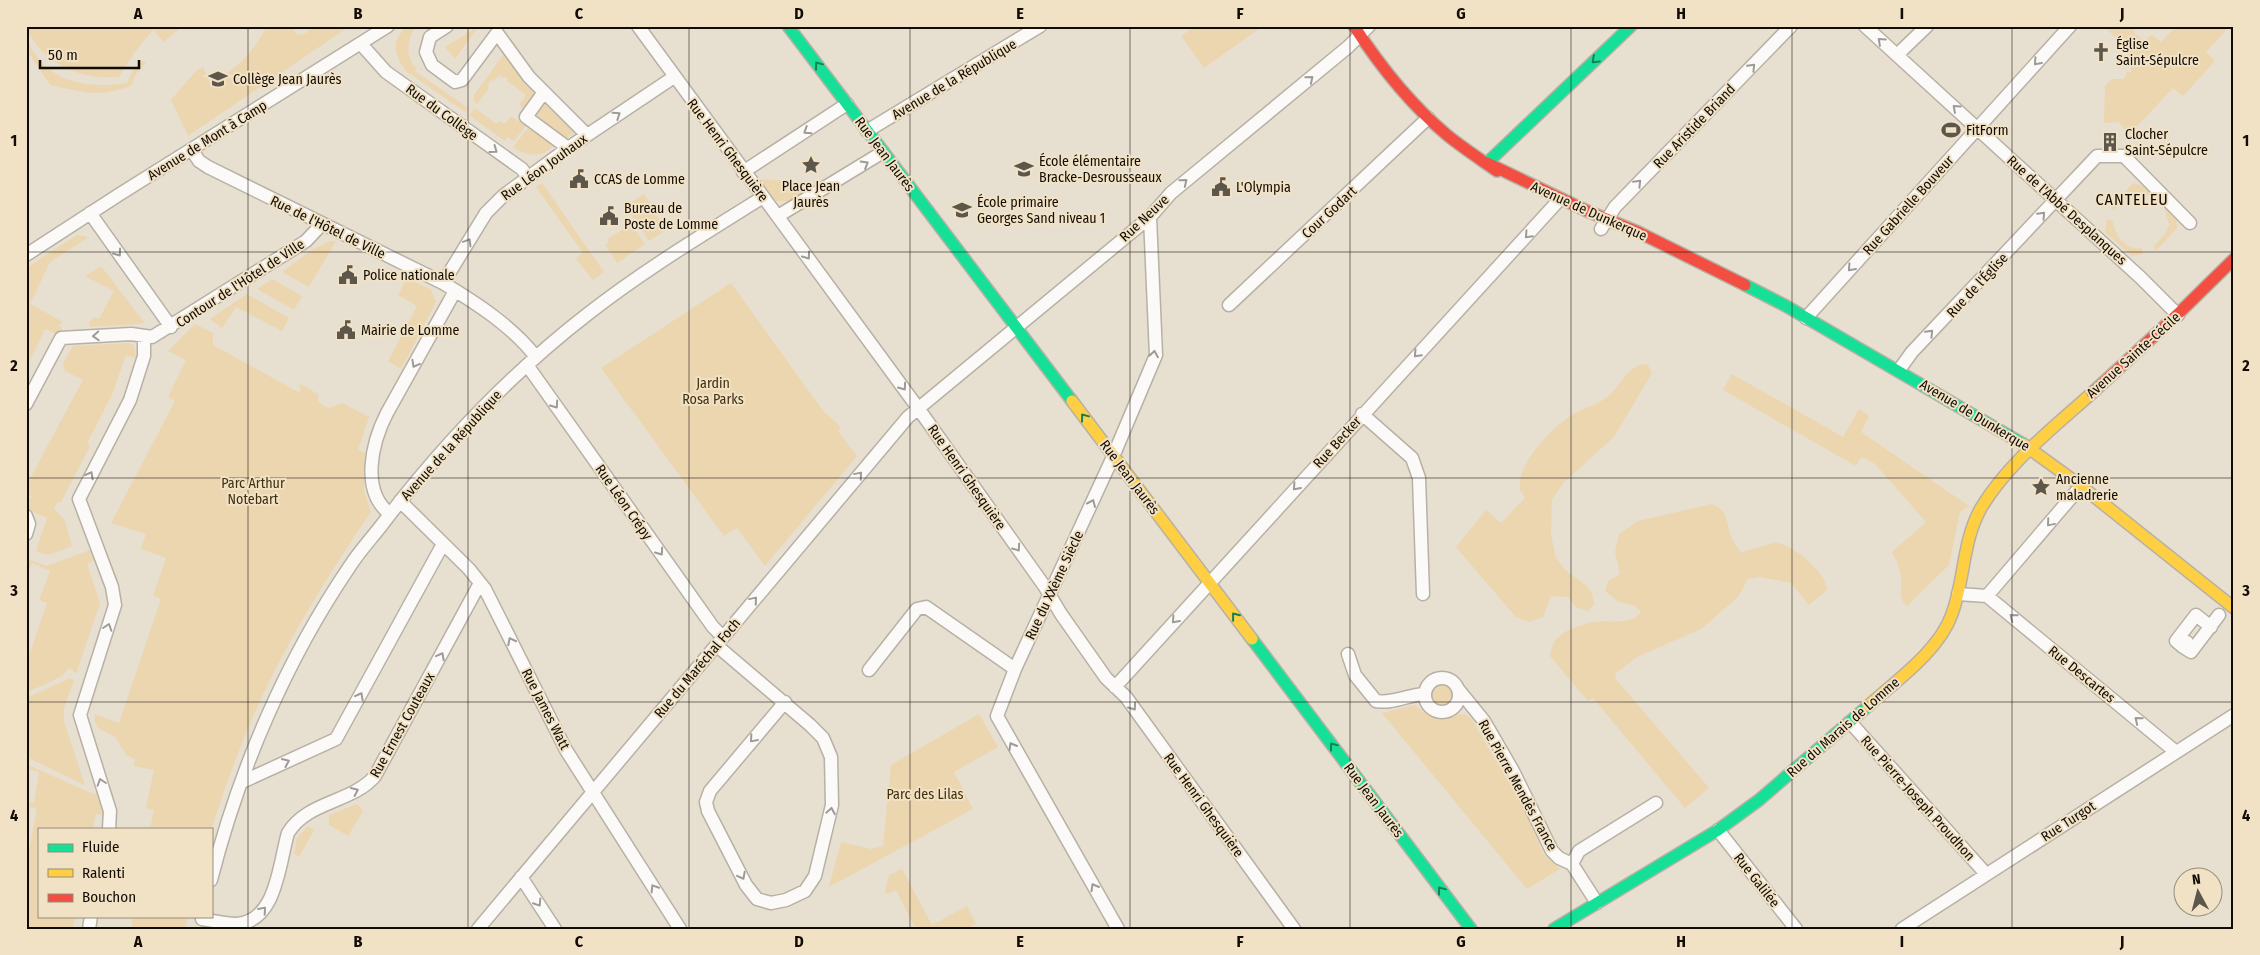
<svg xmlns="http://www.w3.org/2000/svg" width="2260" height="955" font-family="'Fira Sans Condensed',sans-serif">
<rect width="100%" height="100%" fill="#e7dfd0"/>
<!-- green -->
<path fill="#ecd6b0" d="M26,26h157l-19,16 -11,-12 -19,23 -15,24c-41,3 -71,-12 -93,-47z
M267,26h26l3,8c8,3 12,-3 18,-8h36l-162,110 -17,-36 24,-28 8,-5 7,16c26,-13 44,-31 57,-57z
M408,26h9c-10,11 -13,32 0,42l-2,3 53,37 -3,4 -59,-41c-12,-16 -16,-31 2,-45z
M479,26l-24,33 -10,-12z
M1195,26h62l2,3 -55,39 -23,-32z
M2104,26h30l1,8 9,6 8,-5 9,7 15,-16h54l-24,26 9,9 -32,35 -10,-8 -43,46 -12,-12 -14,1 1,-37 7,-7h12l3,-7h4v-15l-11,-10 2,-3z
M26,39c4,7 8,14 13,20 20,26 58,29 88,24l5,-11 10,-12 4,3 -10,11 -5,12c-34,12 -48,6 -81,-1l-24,-36z
M506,51l32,41 -13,18 -6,-5 7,-10 -19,-14 1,-2 -3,-3 -2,2 -4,-3 -5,6 -3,-1 -4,6 2,2 -12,16 -3,-2v-7z
M544,101l32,30 -12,9 -33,-25z
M475,108l22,16 3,-3 5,3 6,-8 15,10 -12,15 -7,-4 -2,4 -36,-26z
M528,128l25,17c-9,14 -28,11 -40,2z
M761,180c13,-1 37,0 45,12l-17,9h-13l-13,-13z
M542,183l62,89 -11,8 -17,-21 7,-6 -47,-66z
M2133,183l14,4 8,9 -2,2c-17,-11 -27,0 -39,12l-3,-3z
M644,194l22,36 -17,11 -24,-35z
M2164,205l12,12 1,11 -21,23 -2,-5 11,-12 4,-9z
M2107,219l6,2c1,14 13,30 29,27l1,6 -11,2 -27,-24z
M631,224l14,20 -28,19 -12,-18 4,-3 -1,-3z
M77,235l12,2 -39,25 -20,42 33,18 -4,3 4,6 -7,3 -11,-5 -19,39v-100z
M330,241h6l-27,46 -27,-15 31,-23z
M101,266l43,56 -5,2 -49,3 -1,-5 5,-5 5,2 15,-28 -29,-15z
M407,278l24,12 5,12 -35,67 -13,-8 29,-55 -19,-11z
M272,279l30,17 -8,14 -37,-21z
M731,283l93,129 17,15 -3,4 19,25 -92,110 -28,-38 -13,8 -123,-168z
M247,294l42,24 -7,13 -46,-24 -14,21 -12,-9z
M195,324l18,9v12l87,48v-9l18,10v8l10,6 14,-5 27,14 -11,33 7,3 -1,38 7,21c-37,54 -71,108 -100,166 -24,48 -43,100 -60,152l-61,-1 4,-19 -8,-2 8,-38 -20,-4 1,-7 -8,-3 -12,-19 -17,-9 -3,-7v-7l24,9 42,-124 -8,-3 13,-38 -25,-9 5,-15 -35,-11 64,-122 -7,-4 18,-37 -18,-9z
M129,343l5,2 2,13 -10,-3 -14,40 -25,48 3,3 -29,56 -4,1 -3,5 11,13 7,25 -24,9 -12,-4 11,-33 -21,-9v-8l6,-4 -4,-3 -2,3v-11l57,-106 -18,-9 -2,-7 10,-18z
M1643,364l5,1 4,8 -38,64 -50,45 -12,18 -1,32 4,24 10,14 22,16 5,7 2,12 -7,6 -11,-4 -8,-10 -17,-1 -8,21 -14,5 -13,-5 -60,-70 30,-37 15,13 24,-25c-2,-4 -5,-6 -5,-10 -3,-25 33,-61 52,-73 12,-8 28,-11 38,-20 11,-11 17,-27 33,-31z
M1732,374l111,63 16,-28 10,7 -8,16 108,74 -9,6 -11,53 -42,41c-9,-8 -5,-17 -6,-27 -1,-10 -4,-18 -9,-27l34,-30 -51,-58 -14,-7 -5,9 -133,-76z
M1712,504c14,7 14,12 17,26 2,9 7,16 12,22 9,-1 29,-9 34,-9 17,0 52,30 52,47l-18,15 -18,-22 -31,-6 -12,2 -10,18 -37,32 -64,28 -21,16 -1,5 94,110 -24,20 -92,-110 -5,3 -38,-45c1,-5 2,-11 5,-15 7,-10 27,-17 38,-19 18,-3 35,5 48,-10l-7,-7 -15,-3 -14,-11 3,-10 12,-7 -5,-22 4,-18 19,-13z
M93,549l4,10 -10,5 13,39 -24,71 -6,-6 -10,9 -34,16v-29l21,-61 -8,-3 11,-29 -18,-8 -6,15v-19l21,7z
M70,678l4,2 -10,28v14l21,63 -59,-28v-59z
M1432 695a10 10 0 1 1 20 0a10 10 0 1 1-20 0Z
M1415,705c28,28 40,-1 56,13l50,85 23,52 16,14 -33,20 -145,-176z
M979,714l19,33 -44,25 19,37 -144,78 12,-45 30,7 12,-3 8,-81z
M26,764l67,30 7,-1 6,23 -10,-2 -3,15h-54v87h36l-2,13h-47v-63l11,-57 -8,-2 1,-5 4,1 5,-31 -13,-3z
M357,804l6,7 -15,25 -19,-11v-10z
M308,826l6,4 -15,27 -5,-3 3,-16z
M902,869l30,56 35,-19 9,18 -9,5h-51l-20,-39 -9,4 -2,-3 4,-16z
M133,916h55l-3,13h-54z"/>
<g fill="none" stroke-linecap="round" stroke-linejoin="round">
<!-- street casing -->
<g stroke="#b7b1a5" stroke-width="15">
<path id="street" d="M447,26l-17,11 -4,15 6,13 23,17 7,-2 35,-47 32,44 58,58
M638,26l280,382 127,179 16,27 45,64 20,19 168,232
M1865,26l276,252 37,37
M361,44l25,28 136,97 5,7
M1897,55l30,-29
M544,92l-18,25 42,31
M867,131l173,-105
M192,150l7,11 9,6 235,116c33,20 69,43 93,74
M743,172l104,-68
M90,213l81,114
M778,216l105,-64
M1601,229l14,-22 176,-181
M26,255l94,-61 268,-168
M443,283l43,-70 17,-17 65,-48 106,-71
M1229,305l199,-187
M1806,318l264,-292
M527,365l186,262 10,10
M1899,370l13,-18 185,-196h27l66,67
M26,404l35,-66 70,-4 21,3 154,-96 16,-17
M1362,414l50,44 7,20 4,116
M400,501l69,68 16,20 81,161 114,179
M390,514c-30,-23 -18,-72 -3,-101l68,-122
M26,516l3,8 -3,10
M1958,594l29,2
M1987,596l189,156
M1987,596l94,-110
M2187,642l-4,5 -7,-6 20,-26 15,12
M716,645l94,80 13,13 8,19 1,48 -17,71 -10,15 -19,9 -15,3 -14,-4 -11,-14 -38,-74 -2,-9 4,-11 75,-89
M2183,647l8,5 28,-37
M1348,654l7,21 21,26c17,3 31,-6 48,-7
M869,670l48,-61 9,-2 89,62
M1425 695a17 17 0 1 1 34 0a17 17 0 1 1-34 0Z
M1115,687l445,-488
M1458,689l26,32 29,50 39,80 7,7 13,6 25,39
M1850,722l136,152
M242,782l94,-43 107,-195
M109,829l1,-18 -30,-96 35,-110 -3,-18 -33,-88 51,-99 14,-44v-18
M1718,830l78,99
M1572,864l7,-13 77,-48
M521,877l34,52
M211,880c28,-110 75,-220 139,-314 9,-14 20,-26 31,-40 60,-79 129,-152 208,-213 55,-43 115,-79 174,-116
M202,919c11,2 23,5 34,5 41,-2 43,-61 52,-91 19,-32 64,-30 87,-57l105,-193
M89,929l2,-13
M478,929l430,-512 242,-200 21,-24 177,-146 21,-21
M1118,929l-121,-213 18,-47 97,-210 44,-104 -6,-138
M1902,929l332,-214"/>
</g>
<!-- fast casing -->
<g stroke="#b7b1a5" stroke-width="14">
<path id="fast" d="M788,26l284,375
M1487,163l144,-137
M1745,285l41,21 237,138
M1252,639l219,290
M1554,929l164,-99 41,-30 109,-94"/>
</g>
<!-- slow casing -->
<g stroke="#b7b1a5" stroke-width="14">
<path id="slow" d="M1072,401l180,238
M2023,444l58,42 153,122
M1868,706c29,-26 71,-55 84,-92 13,-35 10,-72 29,-106 27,-45 72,-80 111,-115"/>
</g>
<!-- jam casing -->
<g stroke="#b7b1a5" stroke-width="14">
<path id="jam" d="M1354,26c26,40 56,78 93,109 16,13 33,24 50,36
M1487,163l100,48 51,21 107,53
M2092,393l89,-82 53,-52"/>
</g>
<!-- street -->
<use href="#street" stroke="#fbfaf8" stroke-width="12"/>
<!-- fast -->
<use href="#fast" stroke="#16e098" stroke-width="11"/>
<!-- slow -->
<use href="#slow" stroke="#ffcf43" stroke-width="11"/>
<!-- jam -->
<use href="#jam" stroke="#f24e42" stroke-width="11"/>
</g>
<!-- one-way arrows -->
<defs><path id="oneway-chevron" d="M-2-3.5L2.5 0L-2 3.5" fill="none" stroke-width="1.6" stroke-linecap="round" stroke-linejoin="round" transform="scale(1.25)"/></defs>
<g stroke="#9e9b96">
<use href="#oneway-chevron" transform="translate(1881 41) rotate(-138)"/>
<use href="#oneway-chevron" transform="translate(2037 62) rotate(132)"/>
<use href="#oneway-chevron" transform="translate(1752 67) rotate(-46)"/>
<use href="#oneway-chevron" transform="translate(1310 79) rotate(-40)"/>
<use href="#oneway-chevron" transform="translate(1956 108) rotate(-138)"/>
<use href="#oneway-chevron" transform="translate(617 115) rotate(-34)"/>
<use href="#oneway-chevron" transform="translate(807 131) rotate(147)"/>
<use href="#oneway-chevron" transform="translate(494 150) rotate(36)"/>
<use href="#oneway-chevron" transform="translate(865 164) rotate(-31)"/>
<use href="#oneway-chevron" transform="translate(1184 182) rotate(-39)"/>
<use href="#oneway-chevron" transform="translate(1638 183) rotate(-46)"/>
<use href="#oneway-chevron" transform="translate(2042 215) rotate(-47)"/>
<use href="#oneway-chevron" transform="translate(1528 235) rotate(133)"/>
<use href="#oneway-chevron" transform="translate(468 242) rotate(-59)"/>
<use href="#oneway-chevron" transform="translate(118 253) rotate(54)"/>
<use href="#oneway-chevron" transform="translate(807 256) rotate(54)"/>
<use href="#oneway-chevron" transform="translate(1851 268) rotate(132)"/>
<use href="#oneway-chevron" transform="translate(1930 333) rotate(-46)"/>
<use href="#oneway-chevron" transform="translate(96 336) rotate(177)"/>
<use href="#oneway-chevron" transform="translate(1154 354) rotate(-81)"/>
<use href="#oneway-chevron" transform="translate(1417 354) rotate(133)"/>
<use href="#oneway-chevron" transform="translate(415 364) rotate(119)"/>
<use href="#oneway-chevron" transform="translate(903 387) rotate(54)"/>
<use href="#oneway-chevron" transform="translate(555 405) rotate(55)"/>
<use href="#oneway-chevron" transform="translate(90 475) rotate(-62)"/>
<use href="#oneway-chevron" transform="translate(859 475) rotate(-50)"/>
<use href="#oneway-chevron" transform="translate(1296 487) rotate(132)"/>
<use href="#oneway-chevron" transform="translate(1092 503) rotate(-66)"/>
<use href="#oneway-chevron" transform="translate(2050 523) rotate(130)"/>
<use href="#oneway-chevron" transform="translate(1017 548) rotate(55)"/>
<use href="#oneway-chevron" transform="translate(660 552) rotate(55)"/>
<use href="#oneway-chevron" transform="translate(754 600) rotate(-50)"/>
<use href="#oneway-chevron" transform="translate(2013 617) rotate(-141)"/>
<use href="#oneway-chevron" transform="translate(1175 620) rotate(132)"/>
<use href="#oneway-chevron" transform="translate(108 627) rotate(-72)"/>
<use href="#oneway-chevron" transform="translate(511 641) rotate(-117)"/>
<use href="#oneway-chevron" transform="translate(441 656) rotate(-62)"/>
<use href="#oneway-chevron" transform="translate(360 696) rotate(-61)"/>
<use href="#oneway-chevron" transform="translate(1133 707) rotate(54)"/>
<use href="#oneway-chevron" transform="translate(2138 720) rotate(-141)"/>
<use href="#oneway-chevron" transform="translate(753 739) rotate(131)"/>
<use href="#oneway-chevron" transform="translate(1012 746) rotate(-120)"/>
<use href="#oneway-chevron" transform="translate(286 762) rotate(-24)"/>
<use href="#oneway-chevron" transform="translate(101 782) rotate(-108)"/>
<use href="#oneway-chevron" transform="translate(355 791) rotate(-25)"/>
<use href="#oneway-chevron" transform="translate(831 811) rotate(-80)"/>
<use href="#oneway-chevron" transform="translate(742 876) rotate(62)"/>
<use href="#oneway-chevron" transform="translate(1094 887) rotate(-120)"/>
<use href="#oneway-chevron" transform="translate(654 888) rotate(-122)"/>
<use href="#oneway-chevron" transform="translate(538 903) rotate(57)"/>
<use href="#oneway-chevron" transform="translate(263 910) rotate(-49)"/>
</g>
<g stroke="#148155">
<use href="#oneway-chevron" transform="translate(1595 60) rotate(137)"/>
<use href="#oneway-chevron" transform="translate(818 65) rotate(-127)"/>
<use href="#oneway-chevron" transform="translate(1084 417) rotate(-127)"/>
<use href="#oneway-chevron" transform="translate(1235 616) rotate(-128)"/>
<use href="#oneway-chevron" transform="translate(1333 746) rotate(-127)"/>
<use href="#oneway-chevron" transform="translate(1441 890) rotate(-127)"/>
</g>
<!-- grid -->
<path fill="none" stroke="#120c04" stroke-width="1" stroke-opacity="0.55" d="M248,26v903M468,26v903M689,26v903M910,26v903M1130,26v903M1350,26v903M1571,26v903M1792,26v903M2012,26v903M26,252h2208M26,478h2208M26,702h2208"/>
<!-- icons -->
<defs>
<g id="church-bare" transform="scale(1.5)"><path d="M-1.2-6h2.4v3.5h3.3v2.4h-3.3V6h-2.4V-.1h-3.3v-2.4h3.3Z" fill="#5d564b" stroke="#f1e2c6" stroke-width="2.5" paint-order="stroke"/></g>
<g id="school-bare" transform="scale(1.5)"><path d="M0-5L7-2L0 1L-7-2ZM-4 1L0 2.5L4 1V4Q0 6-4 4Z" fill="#5d564b" stroke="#f1e2c6" stroke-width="2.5" paint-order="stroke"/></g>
<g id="stadium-bare" transform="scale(1.5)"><path d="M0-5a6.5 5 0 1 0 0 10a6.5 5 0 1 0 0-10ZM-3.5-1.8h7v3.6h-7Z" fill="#5d564b" stroke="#f1e2c6" stroke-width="2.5" paint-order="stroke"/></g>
<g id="building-bare" transform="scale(1.5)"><path d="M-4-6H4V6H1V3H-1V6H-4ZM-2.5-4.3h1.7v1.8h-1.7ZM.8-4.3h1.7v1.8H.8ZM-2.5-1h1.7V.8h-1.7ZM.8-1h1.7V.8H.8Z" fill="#5d564b" stroke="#f1e2c6" stroke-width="2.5" paint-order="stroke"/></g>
<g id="sight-bare" transform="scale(1.5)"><path d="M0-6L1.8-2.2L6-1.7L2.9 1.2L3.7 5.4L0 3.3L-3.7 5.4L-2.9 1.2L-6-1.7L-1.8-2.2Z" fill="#5d564b" stroke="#f1e2c6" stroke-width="2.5" paint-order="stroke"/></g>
<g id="civic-bare" transform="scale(1.5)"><path d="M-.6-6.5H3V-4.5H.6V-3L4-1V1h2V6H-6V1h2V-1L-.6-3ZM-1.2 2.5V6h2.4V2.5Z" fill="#5d564b" stroke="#f1e2c6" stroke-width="2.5" paint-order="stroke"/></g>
</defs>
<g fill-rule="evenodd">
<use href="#church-bare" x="2101" y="52"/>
<use href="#school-bare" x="218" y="79"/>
<use href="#stadium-bare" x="1951" y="130"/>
<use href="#building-bare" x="2110" y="142"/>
<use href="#sight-bare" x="811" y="165"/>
<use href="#school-bare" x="1024" y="169"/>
<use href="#civic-bare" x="579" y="179"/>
<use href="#civic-bare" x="1221" y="187"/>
<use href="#school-bare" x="962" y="210"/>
<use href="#civic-bare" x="609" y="216"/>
<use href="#civic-bare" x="348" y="275"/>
<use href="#civic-bare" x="346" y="330"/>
<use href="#sight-bare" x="2041" y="487"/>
</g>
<g text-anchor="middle" stroke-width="4" stroke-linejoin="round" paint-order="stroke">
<!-- poi labels -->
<g font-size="14" fill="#120c04" stroke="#f1e2c6" text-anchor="start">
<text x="2116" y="49">Église<tspan x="2116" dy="16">Saint-Sépulcre</tspan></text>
<text x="233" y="84">Collège Jean Jaurès</text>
<text x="1966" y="135">FitForm</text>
<text x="2125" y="139">Clocher<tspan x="2125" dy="16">Saint-Sépulcre</tspan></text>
<text x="1039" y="166">École élémentaire<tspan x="1039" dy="16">Bracke-Desrousseaux</tspan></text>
<text x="594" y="184">CCAS de Lomme</text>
<text x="811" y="191" text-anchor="middle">Place Jean<tspan x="811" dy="16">Jaurès</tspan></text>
<text x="1236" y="192">L'Olympia</text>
<text x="977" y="207">École primaire<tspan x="977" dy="16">Georges Sand niveau 1</tspan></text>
<text x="624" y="213">Bureau de<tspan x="624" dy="16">Poste de Lomme</tspan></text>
<text x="363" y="280">Police nationale</text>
<text x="361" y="335">Mairie de Lomme</text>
<text x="2056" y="484">Ancienne<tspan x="2056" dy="16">maladrerie</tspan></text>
</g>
<!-- street labels -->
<g font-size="14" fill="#120c04" stroke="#f1e2c6">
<text transform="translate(954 79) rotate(-31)" y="5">Avenue de la République</text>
<text transform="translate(442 112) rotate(36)" y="5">Rue du Collège</text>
<text transform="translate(1694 126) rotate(-46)" y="5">Rue Aristide Briand</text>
<text transform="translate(207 140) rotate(-32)" y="5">Avenue de Mont à Camp</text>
<text transform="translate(728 150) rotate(53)" y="5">Rue Henri Ghesquière</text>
<text transform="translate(885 154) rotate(53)" y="5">Rue Jean Jaurès</text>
<text transform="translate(544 167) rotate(-36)" y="5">Rue Léon Jouhaux</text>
<text transform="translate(1908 205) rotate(-48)" y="5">Rue Gabrielle Bouveur</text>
<text transform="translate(2067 210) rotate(42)" y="5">Rue de l'Abbé Desplanques</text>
<text transform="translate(1589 211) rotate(24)" y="5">Avenue de Dunkerque</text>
<text transform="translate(1329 212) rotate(-43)" y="5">Cour Godart</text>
<text transform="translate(1144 218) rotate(-43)" y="5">Rue Neuve</text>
<text transform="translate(328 227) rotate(26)" y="5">Rue de l'Hôtel de Ville</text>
<text transform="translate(240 283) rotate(-33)" y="5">Contour de l'Hôtel de Ville</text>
<text transform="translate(1977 285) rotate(-47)" y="5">Rue de l'Église</text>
<text transform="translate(2133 355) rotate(-42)" y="5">Avenue Sainte-Cécile</text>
<text transform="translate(1975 415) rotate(31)" y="5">Avenue de Dunkerque</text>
<text transform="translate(1337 442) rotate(-48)" y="5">Rue Becker</text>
<text transform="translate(451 445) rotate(-48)" y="5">Avenue de la République</text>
<text transform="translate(967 477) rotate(55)" y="5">Rue Henri Ghesquière</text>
<text transform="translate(1130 477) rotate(53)" y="5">Rue Jean Jaurès</text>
<text transform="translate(624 502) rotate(55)" y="5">Rue Léon Crépy</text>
<text transform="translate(1054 585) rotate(-65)" y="5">Rue du XXème Siècle</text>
<text transform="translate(697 668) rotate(-50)" y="5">Rue du Maréchal Foch</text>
<text transform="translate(2082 674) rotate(39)" y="5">Rue Descartes</text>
<text transform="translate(546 709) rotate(63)" y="5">Rue James Watt</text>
<text transform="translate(402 725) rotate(-61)" y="5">Rue Ernest Couteaux</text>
<text transform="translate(1843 727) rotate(-41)" y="5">Rue du Marais de Lomme</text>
<text transform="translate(1518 785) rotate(61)" y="5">Rue Pierre Mendès France</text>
<text transform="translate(1918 798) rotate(48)" y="5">Rue Pierre-Joseph Proudhon</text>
<text transform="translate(1374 800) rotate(53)" y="5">Rue Jean Jaurès</text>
<text transform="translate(1204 805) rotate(54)" y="5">Rue Henri Ghesquière</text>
<text transform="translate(2068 821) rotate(-33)" y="5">Rue Turgot</text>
<text transform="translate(1757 880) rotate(52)" y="5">Rue Galilée</text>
</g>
<!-- park labels -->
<g font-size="14" fill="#41300e" stroke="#f1e2c6">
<text x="713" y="388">Jardin<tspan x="713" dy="16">Rosa Parks</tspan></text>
<text x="253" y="488">Parc Arthur<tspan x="253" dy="16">Notebart</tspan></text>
<text x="925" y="799">Parc des Lilas</text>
</g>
<!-- quarter labels -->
<g font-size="16" letter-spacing="1" fill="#120c04" stroke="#f1e2c6">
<text x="2132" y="205">CANTELEU</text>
</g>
</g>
<!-- border -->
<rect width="2260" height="955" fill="none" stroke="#f1e2c6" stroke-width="55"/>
<!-- legend -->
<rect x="38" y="828" width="175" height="90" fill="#f1e2c6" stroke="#988c78"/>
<rect x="48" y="844" width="25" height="8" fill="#16e098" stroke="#988c78"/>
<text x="82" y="852" font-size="15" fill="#120c04">Fluide</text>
<rect x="48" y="869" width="25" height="8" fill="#ffcf43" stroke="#988c78"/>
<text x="82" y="878" font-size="15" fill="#120c04">Ralenti</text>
<rect x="48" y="894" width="25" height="8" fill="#f24e42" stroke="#988c78"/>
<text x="82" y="902" font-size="15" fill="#120c04">Bouchon</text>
<!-- north arrow -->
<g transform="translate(2198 892) rotate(353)"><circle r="24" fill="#f1e2c6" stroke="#988c78"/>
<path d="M0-4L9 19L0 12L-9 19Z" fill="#5d564b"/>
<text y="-8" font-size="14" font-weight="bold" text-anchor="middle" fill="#120c04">N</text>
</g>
<!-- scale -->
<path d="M40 60v8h99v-8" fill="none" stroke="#120c04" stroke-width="2.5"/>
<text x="48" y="60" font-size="15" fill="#120c04" stroke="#f1e2c6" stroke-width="4" paint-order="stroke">50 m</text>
<rect x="28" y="28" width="2204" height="900" fill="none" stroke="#120c04" stroke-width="2"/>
<g font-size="16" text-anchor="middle" font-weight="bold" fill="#120c04">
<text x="138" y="19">A</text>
<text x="358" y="19">B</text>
<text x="579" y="19">C</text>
<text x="799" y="19">D</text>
<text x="1020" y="19">E</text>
<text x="1240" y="19">F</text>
<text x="1461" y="19">G</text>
<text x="1681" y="19">H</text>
<text x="1902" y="19">I</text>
<text x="2122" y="19">J</text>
<text x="14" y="146">1</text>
<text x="2246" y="146">1</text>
<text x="14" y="371">2</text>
<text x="2246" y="371">2</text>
<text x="14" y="596">3</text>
<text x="2246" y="596">3</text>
<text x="14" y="821">4</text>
<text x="2246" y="821">4</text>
<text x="138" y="947">A</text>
<text x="358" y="947">B</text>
<text x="579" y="947">C</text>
<text x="799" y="947">D</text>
<text x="1020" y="947">E</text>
<text x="1240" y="947">F</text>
<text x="1461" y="947">G</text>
<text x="1681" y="947">H</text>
<text x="1902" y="947">I</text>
<text x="2122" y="947">J</text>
</g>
</svg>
